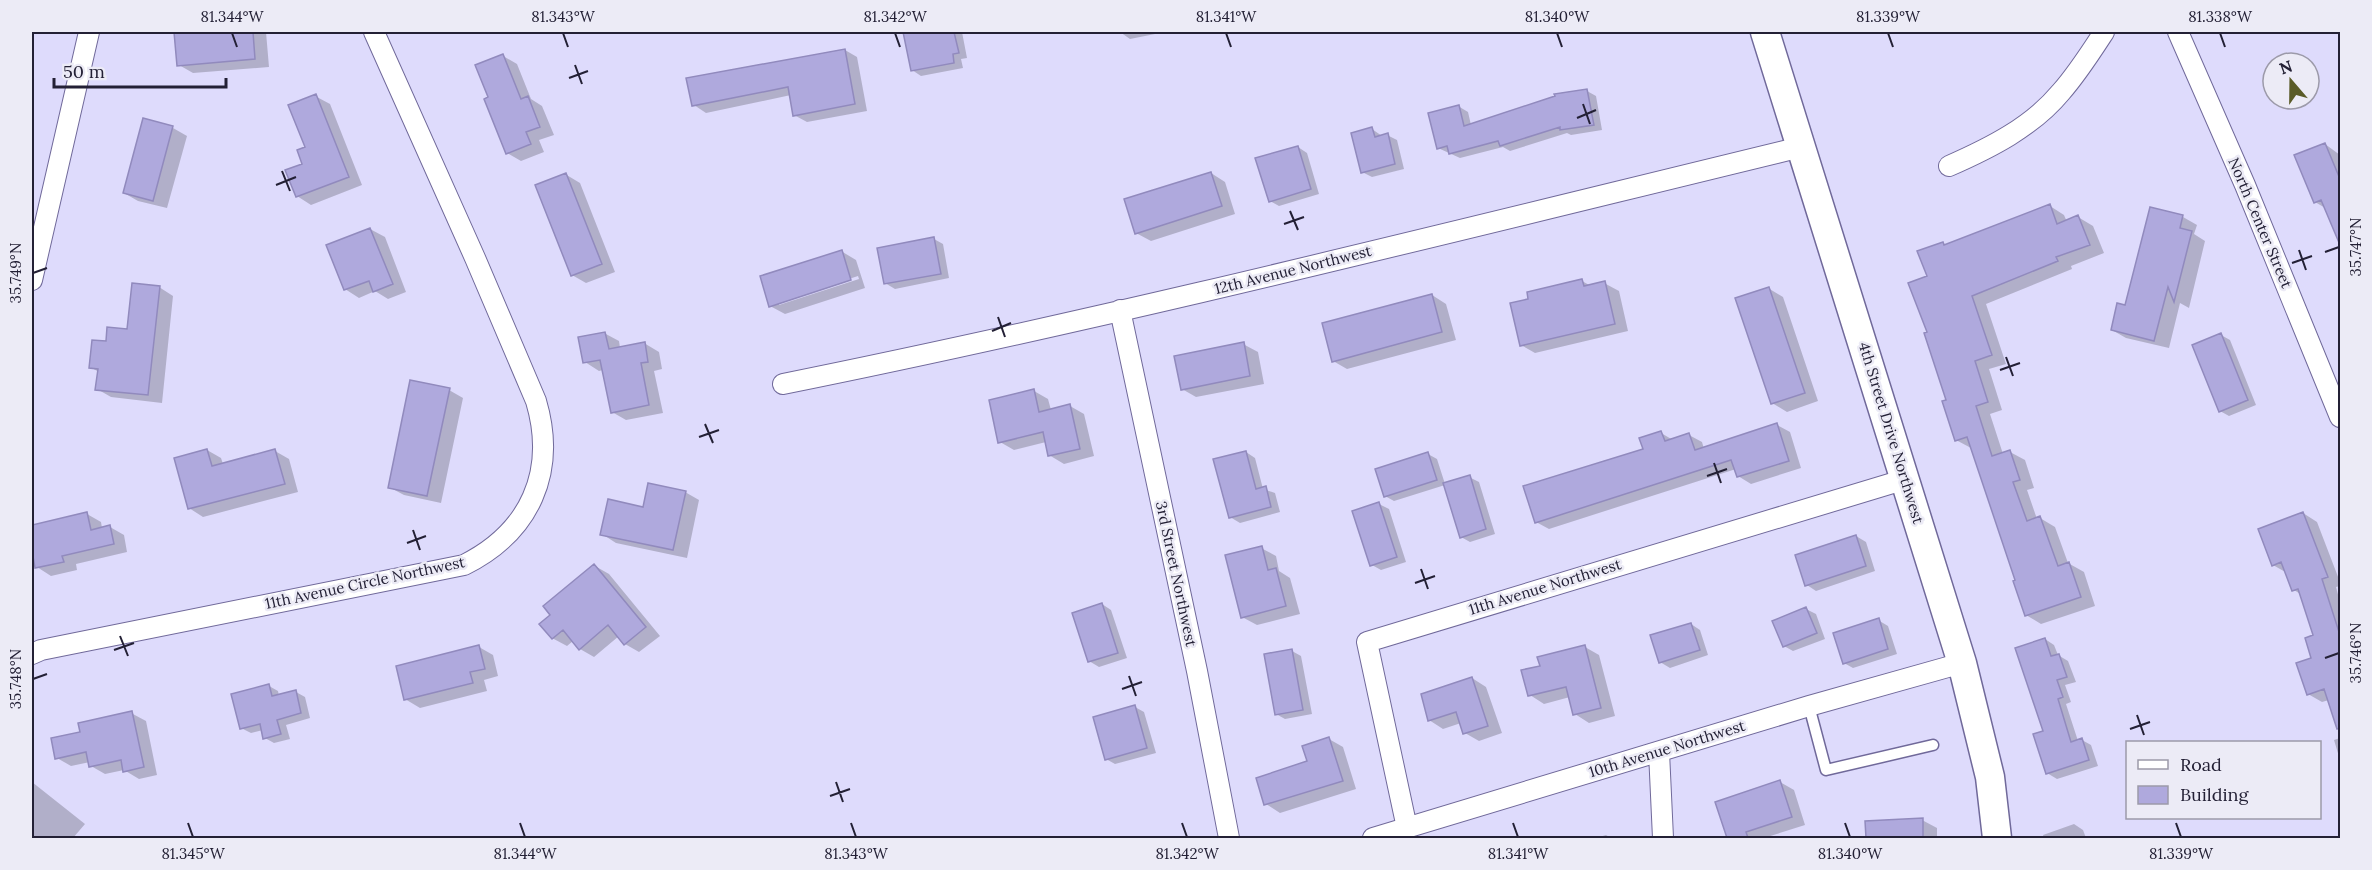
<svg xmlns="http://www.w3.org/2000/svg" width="2372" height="870" font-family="Lora,serif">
<rect width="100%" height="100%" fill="#dedbfc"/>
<!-- shadow -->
<path fill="#0003" fill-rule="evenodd" d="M176,32h90l3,35 -76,6 -14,-8z
M905,32h57l5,26 -6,1 2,9 -42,8 -9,-6z
M1120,32h45l-35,7z
M845,50l12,7 10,54 -60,11 -13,-7 -3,-20 -85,18 -12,-8z
M503,56l14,8 14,35 11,7 12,29 -15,5 5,12 -23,9 -14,-8 -17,-55z
M1587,91l9,5 6,34 -31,5 -4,-2 -57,18 -7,-4 -43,11 -22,-10 20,-42 10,6 3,13z
M315,96l15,8 32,81 -51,20 -14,-9z
M144,120l29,8 14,8 -20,72 -29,-7 -14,-8z
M1372,129l10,7 5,-1 10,5 7,29 -32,8 -10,-5z
M2325,144l15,11v74l-7,-4 -6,-16 -12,-7z
M1298,147l9,6 12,41 -40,12 -9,-5z
M1211,173l14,9 10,32 -84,27 -15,-8z
M565,174l15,9 35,89 -29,11 -14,-8z
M2050,206l14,9 3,7 11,-5 15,9 11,27 -33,13 1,3 -86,35 20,60 -17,5 13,41 -12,4 13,40 7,-2 15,8 9,28 -7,2 10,29 3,-1 15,9 13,36 16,9 11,34 -54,18 -15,-9 -9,-34 -46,-133 -15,-8 -8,-39 -19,-69v-55l14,-34 4,2z
M2151,209l32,8 14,8 -3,9 11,7 -16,67 -9,-5 -11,45 -43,-10 -14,-8 14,-23z
M370,229l15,8 21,55 -18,7 -13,-8 -16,7 -14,-9z
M934,239l9,5 6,34 -54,11 -10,-6z
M841,251l15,9 9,28 -80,26 -15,-8zM858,276l1,3 -80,26v-3z
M1582,281l9,5 13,-3 15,8 9,40 -93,22 -14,-8z
M159,287l14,9 -11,107 -51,-6 -14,-8 2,-17 -9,-5 17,-24 21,-13z
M1768,288l15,9 35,104 -31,11 -15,-9z
M1432,295l14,9 10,36 -109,29 -14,-8z
M604,333l15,8 1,7 24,-5 15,9 3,17 -8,2 9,42 -37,7 -14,-8 -9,-42 -4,1 -14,-9z
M2221,335l9,5 26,65 -27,11 -9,-5z
M1243,344l15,8 6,32 -68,13 -14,-8z
M449,390l14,8 -22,105 -37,-8 -15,-8z
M1034,391l14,8 3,11 19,-4 14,8 10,42 -30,8 -15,-9 -3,-13 -32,8 -14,-8z
M1777,425l13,7 11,36 -50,16 -13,-8 -2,-7 -187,60 -13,-7 109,-72 16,-17 12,7 16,-5 13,7 2,7z
M207,450l14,8 2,6 52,-13 14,8 9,33 -95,25 -14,-9z
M1246,452l9,6 8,31 12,4 5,19 -40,11 -10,-6z
M1428,454l9,5 8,25 24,-7 10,5 16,52 -25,8 -9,-5 -16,-52 -51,16 -9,-5z
M685,492l14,8 -12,58 -71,-15 -14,-9z
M1379,504l10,5 17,53 -25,8 -9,-5z
M2303,513l14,9 23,60v4l-4,1 4,15v133l-11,-35 -7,2 -14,-8 7,-58 -13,-41 -8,-5 -7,-17 -14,-8z
M87,514l14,8 1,6 8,-1 14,8 3,17 -51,12 1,6 -26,6 -14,-9 -5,-23v-18z
M1856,536l10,6 9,29 -59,20 -9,-6z
M1261,548l15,8 3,15 11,7 10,36 -43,11 -15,-8z
M595,566l14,8 51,62 -21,16 -14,-8 -6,-8 -25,21 -14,-8 -7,-8 -6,5 -15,-8z
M1102,604l9,6 16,48 -28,9 -10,-6z
M1806,609l10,5 9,25 -32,12 -9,-5z
M1878,620l10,6 9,28 -44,14 -9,-5z
M1691,624l9,6 8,25 -38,13 -10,-6z
M2045,639l9,6 4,10 10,6 8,21 -11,3 6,17 -5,2 12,37 4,-1 9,5 7,21 -41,13 -10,-6 -2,-41z
M479,647l14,8 5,21 -14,4 3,11 -67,17 -15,-9z
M1585,647l14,8 16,61 -26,7 -14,-9 -5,-17 -26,7 -14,-9 11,-28z
M1292,651l9,5 11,58 -27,5 -9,-5z
M1472,678l14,9 16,46 -23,8 -14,-8 -4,-10 -18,6 -14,-9z
M269,686l9,5 1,5 17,-4 9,5 5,21 -24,7 4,14 -16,4 -9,-5 -2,-8 -12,3 -10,-5z
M1135,707l9,5 12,41 -41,11 -9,-5z
M131,713l15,8 11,54 -18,4 -15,-9 -19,4 -14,-8 -1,-4 -19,4 -14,-8z
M2340,738v22l-6,-20z
M1329,739l14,8 13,42 -76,24 -14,-9 43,-42z
M32,782l53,42 -12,14h-41z
M1780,782l14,8 11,35 -41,13h-36l-11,-35z
M1922,820l15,8v10h-69l-1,-16z
M2074,824l9,6 3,8h-42l-1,-3z
M1606,835l5,3h-15z"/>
<!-- building -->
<path fill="#afa9dd" stroke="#918abd" stroke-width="1.5" d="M174,32h79l2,27 -78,7z
M903,32h51l5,21 -6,1 1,9 -43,8z
M845,49l10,55 -62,12 -5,-29 -96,19 -6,-28z
M503,54l18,45 7,-3 12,31 -14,5 5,12 -25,10 -22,-55 4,-2 -13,-32z
M1587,89l7,36 -34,5v-3l-60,19 -2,-5 -49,13 -2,-8 -10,3 -9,-36 31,-8 5,21 91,-30 -1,-2z
M316,94l33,83 -53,20 -11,-27 17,-6 -5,-14 8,-3 -17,-42z
M143,118l30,8 -20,75 -30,-8z
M1372,127l3,10 13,-4 7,31 -34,9 -10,-40z
M2325,143l15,36v66l-19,-45 -7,3 -20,-48z
M1298,146l13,43 -42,13 -14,-44z
M1211,172l11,34 -87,28 -11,-35z
M566,173l36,91 -31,12 -36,-91z
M2050,204l7,20 21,-9 12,30 -34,12 2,4 -86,35 20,59 -17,6 13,41 -12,4 16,50 18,-6 10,30 -7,2 14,39 13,-5 18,50 11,-4 12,35 -56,19 -12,-35 2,-1 -48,-143 -12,4 -13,-40 4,-1 -22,-67 3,-1 -19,-49 19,-7 -10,-25 26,-9 1,3z
M2150,207l33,8 -3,13 12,3 -18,71 -6,-15 -14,54 -43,-11 6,-27 8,2z
M370,228l23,56 -20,8 -4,-11 -25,9 -18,-45z
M934,237l7,37 -57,10 -7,-36z
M842,250l9,30 -82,27 -9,-31z
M1582,279l2,7 21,-5 10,43 -95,22 -10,-43 18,-4 -1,-7z
M132,283l28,3 -12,109 -53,-5 3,-21 -9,-1 3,-28 14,1 1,-14 20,2z
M1769,287l36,106 -34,11 -36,-106z
M1432,294l10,38 -110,30 -10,-39z
M605,332l4,17 36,-7 3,20 -7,1 8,42 -38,8 -11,-53 -17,3 -5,-26z
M2221,333l27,67 -29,12 -27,-67z
M1244,342l6,34 -69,14 -7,-34z
M410,380l40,8 -23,108 -39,-8z
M1034,389l5,23 31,-8 10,45 -32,7 -5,-24 -45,11 -9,-43z
M1777,423l12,38 -52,16 -6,-17 -196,63 -12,-37 120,-37 -4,-11 22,-7 4,10 24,-8 6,17z
M207,449l5,17 63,-17 10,35 -97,25 -14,-51z
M1246,451l10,38 10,-3 5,21 -42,11 -16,-59z
M1428,452l9,28 -53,17 -9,-28z
M1470,475l16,54 -26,9 -17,-55z
M648,483l38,8 -13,59 -73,-15 8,-36 35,8z
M1379,502l18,55 -27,9 -18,-55z
M87,512l4,18 19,-5 4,19 -52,12 2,6 -29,6 -3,-17v-26z
M2303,512l25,65 -6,2 18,56v93l-3,1 -13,-40 -17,6 -11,-32 15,-5 -6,-20 8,-3 -15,-46 -6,2 -11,-29 -9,4 -14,-37z
M1856,535l10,31 -61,20 -10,-31z
M1262,546l6,24 8,-2 10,38 -45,12 -16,-63z
M594,564l52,63 -22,18 -16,-20 -29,25 -16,-20 -11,9 -13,-15 11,-9 -7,-9z
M1102,603l16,50 -30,9 -16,-49z
M1806,607l11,26 -34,14 -11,-26z
M1879,618l9,31 -45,15 -10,-31z
M1691,623l9,27 -41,13 -9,-28z
M2045,638l6,18 8,-2 8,23 -10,3 6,17 -5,2 13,43 11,-4 7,22 -43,14 -13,-40 10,-3 -28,-83z
M479,645l6,24 -15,3 3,11 -69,17 -8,-34z
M1585,645l16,63 -28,7 -7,-28 -38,9 -7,-26 19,-4 -3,-9z
M1292,649l11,61 -28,5 -11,-61z
M1472,677l16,49 -25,8 -7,-22 -28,9 -7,-27z
M269,684l3,12 24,-6 5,23 -24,7 4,14 -18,5 -3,-15 -20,5 -9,-35z
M1135,705l12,43 -42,12 -12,-43z
M132,711l12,56 -21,5 -2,-12 -32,7 -3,-15 -31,7 -4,-21 29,-6 -2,-9z
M1329,737l14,44 -79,24 -8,-27 51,-17 -5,-15z
M1780,780l12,37 -46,15 2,6h-21l-12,-36z
M1923,818v20h-57l-1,-17z"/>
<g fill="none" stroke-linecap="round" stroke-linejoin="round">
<!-- lane casing -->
<g stroke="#70699a" stroke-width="13">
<path id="lane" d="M1809,706l17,64 107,-25"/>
</g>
<!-- street casing -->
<g stroke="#70699a" stroke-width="22">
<path id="street" d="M2178,32l67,153 95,232
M1949,166c41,-18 83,-39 112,-74 16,-18 30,-40 43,-60
M32,280l57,-248
M1120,310l77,361 32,167
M783,384c342,-69 680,-155 1018,-237
M32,654l9,-4 423,-85c66,-33 93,-93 72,-164l-61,-143 -101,-226
M1659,752l4,86
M1407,828l-40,-186 539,-163
M1373,838l436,-132 153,-43"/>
</g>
<!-- secondary casing -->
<g stroke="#70699a" stroke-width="31">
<path id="secondary" d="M1765,32l197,631 28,114 7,61"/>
</g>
<!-- lane -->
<use href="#lane" stroke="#fff" stroke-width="10"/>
<!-- street -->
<use href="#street" stroke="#fff" stroke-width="20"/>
<!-- secondary -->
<use href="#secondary" stroke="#fff" stroke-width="28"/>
</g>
<!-- ticks -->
<path fill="none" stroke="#232035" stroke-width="2" d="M232,33l5,14M563,33l5,14M895,33l5,14M1226,33l5,14M1557,33l5,14M1888,33l5,14M2220,33l5,14M575,65l7,19M569,78l19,-7M1583,104l7,20M1577,118l19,-8M282,171l8,20M276,185l20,-8M1290,211l8,19M1284,224l20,-7M2299,250l7,20M2325,252l14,-5M2292,263l20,-7M33,273l14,-5M998,317l7,20M992,331l19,-8M2006,357l7,19M2000,370l20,-7M705,424l8,19M699,437l20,-7M1714,463l7,20M1707,476l20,-7M413,530l7,20M407,543l19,-7M1421,569l7,20M1415,583l20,-7M120,636l8,20M114,650l20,-7M2325,658l14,-5M1129,676l7,20M33,679l14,-5M1122,689l20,-7M2137,715l7,20M2130,729l20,-7M836,782l7,20M830,796l20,-7M188,823l5,14M520,823l5,14M851,823l5,14M1182,823l5,14M1513,823l5,14M1845,823l5,14M2176,823l5,14"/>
<g text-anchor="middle" stroke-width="5" stroke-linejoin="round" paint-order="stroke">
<!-- street labels -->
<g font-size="15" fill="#232035" stroke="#ecebf6">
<text transform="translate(2260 223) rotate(67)" y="5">North Center Street</text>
<text transform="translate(1293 270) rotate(-14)" y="5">12th Avenue Northwest</text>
<text transform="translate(1891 433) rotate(73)" y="5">4th Street Drive Northwest</text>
<text transform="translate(1176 574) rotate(78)" y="5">3rd Street Northwest</text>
<text transform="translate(365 583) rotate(-12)" y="5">11th Avenue Circle Northwest</text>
<text transform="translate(1545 587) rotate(-17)" y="5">11th Avenue Northwest</text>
<text transform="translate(1667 749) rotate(-17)" y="5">10th Avenue Northwest</text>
</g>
</g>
<!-- border -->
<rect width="2372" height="870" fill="none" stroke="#ecebf6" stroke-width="66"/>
<!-- legend -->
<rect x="2126" y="741" width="195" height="78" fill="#ecebf6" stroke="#9c9aa9" stroke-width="1.5"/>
<rect x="2138" y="760" width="30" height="9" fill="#ffffff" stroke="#9c9aa9" stroke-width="1.5"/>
<text x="2180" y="771" font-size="18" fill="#232035">Road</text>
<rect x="2138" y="786" width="30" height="18" fill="#afa9dd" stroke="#9c9aa9" stroke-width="1.5"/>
<text x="2180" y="801" font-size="18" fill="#232035">Building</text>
<!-- north arrow -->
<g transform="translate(2291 81) rotate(340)"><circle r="28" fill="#ecebf6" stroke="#9c9aa9" stroke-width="1.5"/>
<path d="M0-4.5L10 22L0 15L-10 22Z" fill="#5a5b28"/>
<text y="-9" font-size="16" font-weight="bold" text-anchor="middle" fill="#232035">N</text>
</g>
<!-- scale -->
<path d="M54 78v9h172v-9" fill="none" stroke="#232035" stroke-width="3"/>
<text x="63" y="78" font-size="18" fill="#232035" stroke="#ecebf6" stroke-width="4.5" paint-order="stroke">50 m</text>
<rect x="33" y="33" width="2306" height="804" fill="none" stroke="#232035" stroke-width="2"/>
<g font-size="15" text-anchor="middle" fill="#232035">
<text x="232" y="22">81.344°W</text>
<text x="563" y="22">81.343°W</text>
<text x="895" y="22">81.342°W</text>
<text x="1226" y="22">81.341°W</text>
<text x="1557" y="22">81.340°W</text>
<text x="1888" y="22">81.339°W</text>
<text x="2220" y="22">81.338°W</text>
<text transform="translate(2356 247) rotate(-90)" y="5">35.747°N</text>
<text transform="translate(16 273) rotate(-90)" y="5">35.749°N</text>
<text transform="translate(2356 653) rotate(-90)" y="5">35.746°N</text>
<text transform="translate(16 679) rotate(-90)" y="5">35.748°N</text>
<text x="193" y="859">81.345°W</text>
<text x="525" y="859">81.344°W</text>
<text x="856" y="859">81.343°W</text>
<text x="1187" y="859">81.342°W</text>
<text x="1518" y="859">81.341°W</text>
<text x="1850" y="859">81.340°W</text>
<text x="2181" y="859">81.339°W</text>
</g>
</svg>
